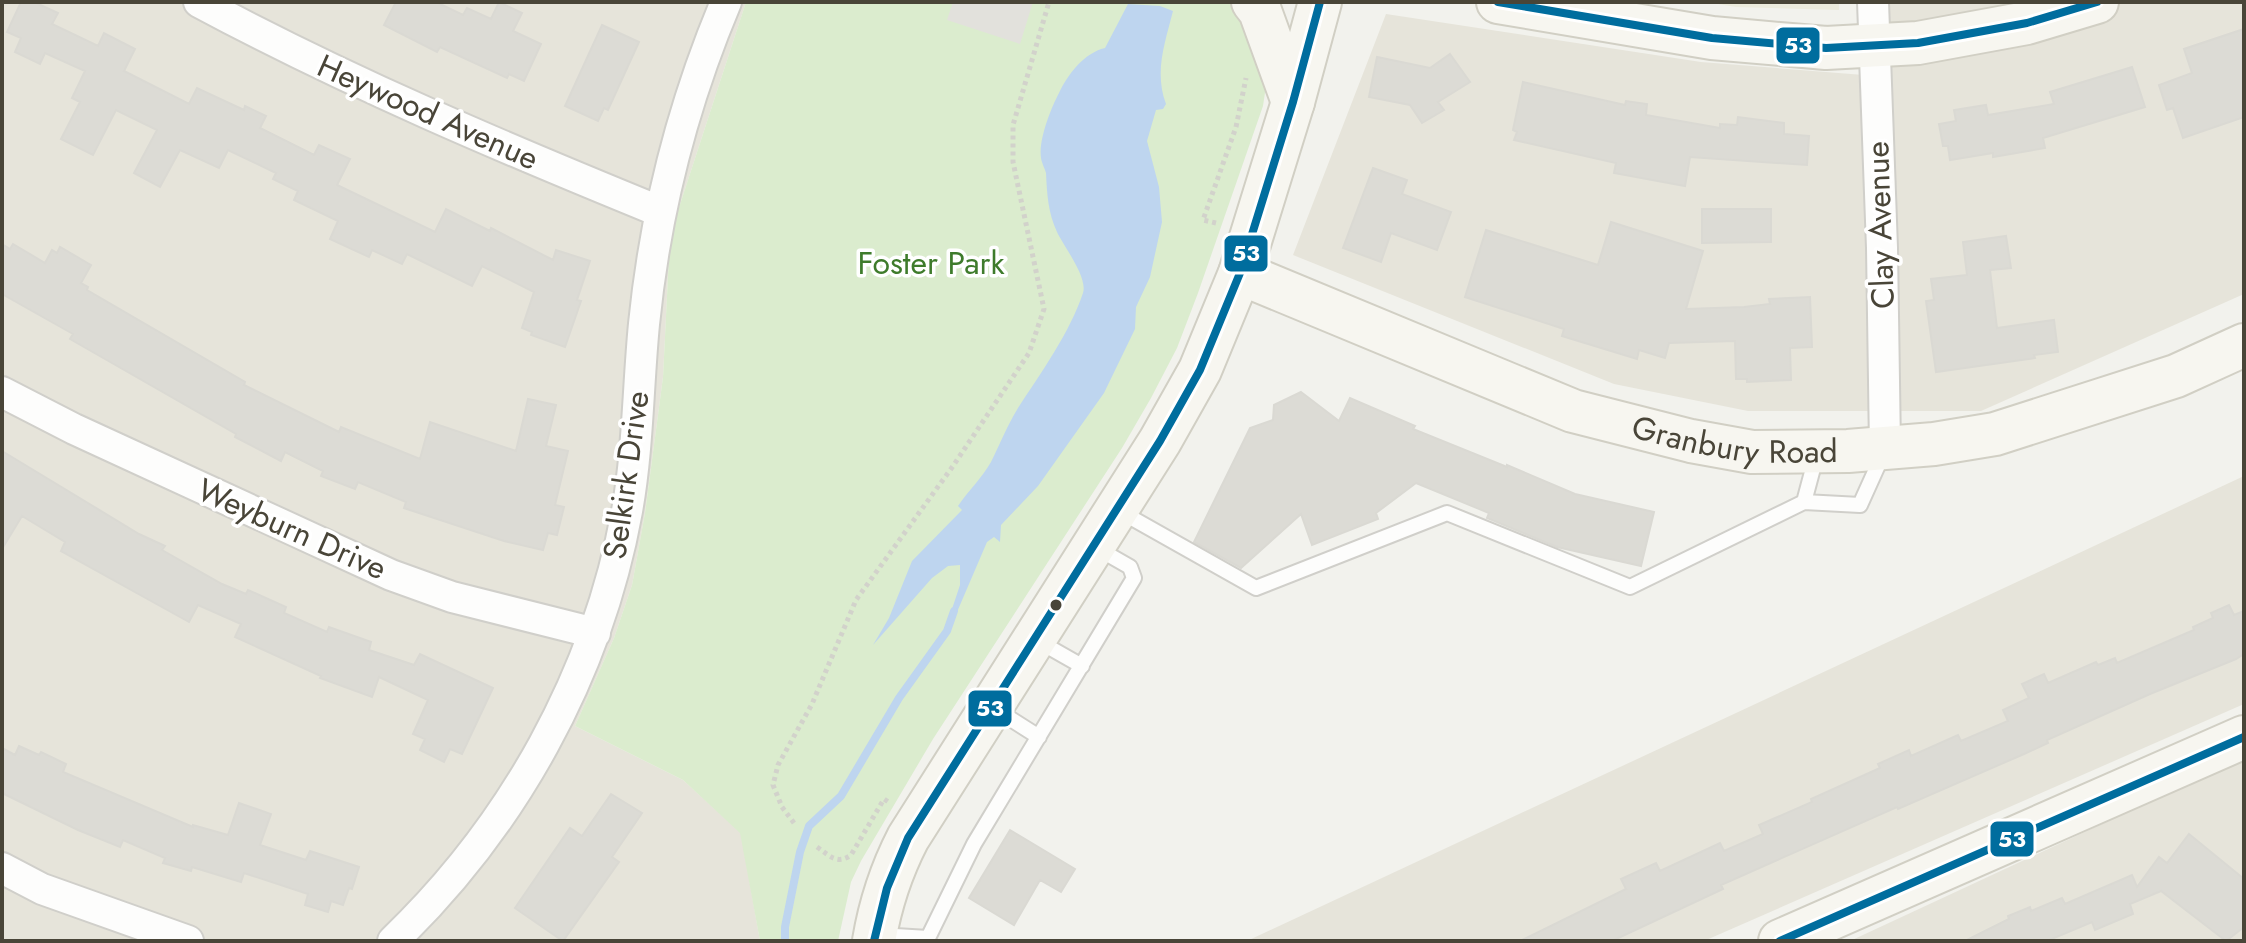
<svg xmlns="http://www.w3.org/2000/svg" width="2246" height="943" font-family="Jost,sans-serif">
<rect width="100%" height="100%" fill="#f2f2ed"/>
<!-- residential -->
<path fill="#e6e4da" d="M2,2h744l-76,233 -7,142 -18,136 -13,72 -18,53 -39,88 108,54 58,53 19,108h-758z
M1885,2h359v292l-263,117h-233l-134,-27 -321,-129 93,-241 315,48 188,15z
M2244,476v228l-540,237h-457z
M2244,758v183h-394z"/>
<!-- education -->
<path fill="#ecebdd" d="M1706,2h133v8l-103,-3z"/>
<!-- green -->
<path fill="#dbecce" d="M746,2h490l30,84 -3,20 -65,187 -21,55 -26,50 -29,50 -189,291 -72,122 -10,21 -13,59h-78l-20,-108 -57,-53 -108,-54 39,-88 18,-53 13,-72 18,-136 7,-142z"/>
<!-- parking -->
<path fill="#e2e1dc" d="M953,2h80l-13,42 -73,-24z"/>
<!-- water -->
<path fill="#bed5ef" d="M1128,4l32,2 13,5c-8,32 -19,61 -7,93l-3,5 -7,1 -9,31 12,46 3,35 -12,55 -14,30 -1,22 -31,64 -66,93 -37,39 -1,17 -6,-5 -7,5 -33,77 -5,-1 11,-33v-20l-12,1 -16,12 -59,67 16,-27 23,-57 50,-51 -4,-4c10,-15 24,-28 33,-44 9,-18 16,-36 27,-54 24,-37 51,-74 65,-115 5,-16 -19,-46 -26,-61 -9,-19 -10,-38 -11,-59 -1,-4 -3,-7 -4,-11 -6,-17 9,-54 17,-69 9,-19 25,-40 46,-45z"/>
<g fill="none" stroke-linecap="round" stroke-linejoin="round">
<!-- stream -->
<path stroke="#bed5ef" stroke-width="8" d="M785,941v-14l15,-75 9,-26 32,-30 58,-98 48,-67 7,-20"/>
</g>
<!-- building -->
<path fill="#dcdbd5" stroke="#dad9d3" stroke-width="2" d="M21,2h13l24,11 -6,11 46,22 6,-13 31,16 -11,22 65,33 8,-16 47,22 1,-4 21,10 -6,12 54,27 5,-10 31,14 -13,26 98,47 11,-23 44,22 1,-3 62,32 3,-10 34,11 -13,39 4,1 -16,46 -34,-12 1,-3 -10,-4 12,-36 -52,-26 -10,20 -65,-32 -5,10 -30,-14 -3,7 -39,-18 8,-18 -44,-21 4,-9 -25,-12 3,-6 -48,-23 -9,18 -39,-18 -20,37 -26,-14 23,-43 -41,-20 -23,45 -32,-16 19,-37 -8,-4 13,-27 -40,-18 -5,11 -25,-12 6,-14 -14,-6z
M396,2h40l27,13 4,-7 24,11 8,-17 23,11 -9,18 28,13 -17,37 -15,-7 -2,4 -67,-31 -3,5 -53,-27z
M602,25l37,17 -31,68 -4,-2 -6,13 -33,-15z
M2244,29v88l-61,21 -10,-30 -6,2 -8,-25 33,-12 -8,-24z
M1450,54l20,28 -32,20 6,8 -22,13 -12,-18 -41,-8 8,-40 53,11z
M2132,67l13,40 -102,31 2,10 -52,9v-4l-43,7 -2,-14h-5l-4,-22 17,-3 -2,-11 32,-5 2,10 66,-11 -4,-12z
M1523,82l102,23 1,-4 21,3 -1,11 74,13v-4l17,1 1,-8 46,6v11l25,2 -2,29 -117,-8 -5,29 -71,-13 2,-10 -102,-23 3,-8 -4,-2z
M1373,168l34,12 -5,14 49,18 -14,38 -46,-17 -10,29 -38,-14z
M1702,209h69v33l-69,1z
M1611,222l92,29 -17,58 58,-2 26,-3 -1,-5 41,-2 2,50 -22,1 1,32 -44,2v-3h-11l-1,-38 -66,2 -4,15 -26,-8 -2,9 -75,-23 2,-7 -99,-32 21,-67 112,35z
M2006,236l5,32 -21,2 7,58 57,-8 4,32 -24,3 1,3 -99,14 -10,-71 8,-1 -3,-21 36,-4 -4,-33z
M2,244l8,5 3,-5 32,19 7,-13 5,3 3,-6 31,18 -10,18 7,4 -1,3 158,92 -1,3 95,47 2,-5 79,32 10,-37 86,29 12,-52 28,6 -10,41 22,5 -13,54 9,2 -7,28 -9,-2 -5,17 -39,-9 -100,-33 2,-6 -48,-20 -3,7 -34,-13 2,-5 -38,-19 -4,9 -46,-24 1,-3 -166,-95 3,-5 -71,-40z
M1301,392l38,29 11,-23 65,28 -2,3 94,38v-2l68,29 79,18 -13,54 -84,-19 -70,-29 2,-5 -73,-30 -40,30 2,6 -66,26 -11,-31 -60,54 -47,-26 56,-114 23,-8 1,-15z
M2,451l137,83 26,12 -3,4 60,34 24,10 2,-4 38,17 -2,6 43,19 2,-5 42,15 -2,8 45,15 6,-11 73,34 -31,66 -12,-5 -6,13 -24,-12 5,-11 -12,-5 15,-34 -49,-23 -7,20 -52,-19 1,-2 -86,-39 6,-13 -43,-19 -9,17 -128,-71 4,-9 -43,-26 -20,33z
M2229,605l5,10 10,-4v43l-8,5 -86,35 -103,46 1,3 -24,11 -126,55 -1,-2 -176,78 2,4 -111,52h-92l106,-52 -5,-10 35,-16 4,8 60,-28 4,8 39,-17 -4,-9 53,-23 -1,-3 69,-31 -2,-4 31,-14 2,6 47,-21 3,6 47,-20 -5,-11 26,-12 -7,-14 22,-10 4,9 48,-21 2,3 17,-7 2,5 77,-33 -1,-3 20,-9 -2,-5z
M19,746l20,9 2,-3 25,12 -3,8 130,55v-2l35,10 11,-32 32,11 -11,31 46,15 4,-9 49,16 -7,22 -3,-1 -6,17 -12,-4 -3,11 -23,-7 3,-11 -64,-21 -3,9 -49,-15 -1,4 -28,-8 2,-5 -42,-18 -3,7 -42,-17 -76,-37v-45l13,7z
M611,794l31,19 -30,44 7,5 -56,79 -48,-33 55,-80 12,8z
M1010,830l65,39 -14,23 -21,-12 -26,45 -45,-27z
M2189,834l55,45v48l-18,14 -65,-50 -31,13 3,10 -38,16 -3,-8 -45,19h-82l44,-22 -1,-3 22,-9 1,4 31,-13 3,6 67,-29 5,12 22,-30 8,6z"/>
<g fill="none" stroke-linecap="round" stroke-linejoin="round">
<!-- lane casing -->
<g stroke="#d0cfca" stroke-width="18">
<path id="lane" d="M1816,457l-12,45 56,3 23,-51
M1121,512l135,76 191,-75 183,74 174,-85
M1038,641l44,25
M995,709l44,28
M879,935l49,3 46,-94 160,-266 -4,-11 -35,-20"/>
</g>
<!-- street casing -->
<g stroke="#d0cfca" stroke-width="34">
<path id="street" d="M199,2c149,80 305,146 462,210
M1873,2l9,246 3,200
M2,392l72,37 317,146 61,22 143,36
M2,868l40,21 146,52
M393,941c120,-115 204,-266 234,-430 11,-61 11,-125 17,-187 11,-110 39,-220 82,-322"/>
</g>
<!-- secondary casing -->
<g stroke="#d1cfc4" stroke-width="46">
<g id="secondary">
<path d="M1253,2l7,9 33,91"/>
<path d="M1498,2l214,36 114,10 92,-5 109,-20 70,-21"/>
<path id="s1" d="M1240,273l333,138 118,30 61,11 96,-1 86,-7 61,-10 181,-58 68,-31"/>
<path d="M874,941c6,-36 17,-70 34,-103l252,-397 40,-71 40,-97 53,-171 27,-100"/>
<path d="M1780,941l464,-204"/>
</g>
</g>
<!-- path -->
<path stroke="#d2d2cb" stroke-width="5" stroke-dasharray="4 4" stroke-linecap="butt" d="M1216,223l-13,-3 33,-93 10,-49
M794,823l-12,-16 -9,-22 5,-20 34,-61 44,-104 97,-134 76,-113 15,-44 -31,-147v-37l36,-123
M817,847c13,9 20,18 34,8l33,-56 6,4"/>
<!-- lane -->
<use href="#lane" stroke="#fdfdfc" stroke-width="14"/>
<!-- street -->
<use href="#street" stroke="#fdfdfc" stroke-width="30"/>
<!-- secondary -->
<use href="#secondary" stroke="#f7f6f0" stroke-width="42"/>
<!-- bus-1 casing -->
<g stroke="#fff" stroke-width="14">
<path id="bus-1" d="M1498,2l214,36 114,10 92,-5 109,-20 70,-21
M874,941l13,-53 21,-50 252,-397 40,-71 40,-97 53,-171 27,-100
M1780,941l464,-204"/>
</g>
<!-- bus-1 -->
<use href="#bus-1" stroke="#006d9e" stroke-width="8"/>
</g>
<!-- markers -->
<circle fill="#494538" stroke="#fff" stroke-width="3" cx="1056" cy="605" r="7"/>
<g text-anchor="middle" stroke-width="7" stroke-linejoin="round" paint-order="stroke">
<!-- street labels -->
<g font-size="32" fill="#494538" stroke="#fff">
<text transform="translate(428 112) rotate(24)" y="11">Heywood Avenue</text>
<text transform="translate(1880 225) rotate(-92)" y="11">Clay Avenue</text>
<text dy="11" stroke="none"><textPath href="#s1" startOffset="526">Granbury Road</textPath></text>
<text transform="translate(626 475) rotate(-82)" y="11">Selkirk Drive</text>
<text transform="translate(292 529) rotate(24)" y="11">Weyburn Drive</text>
</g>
<!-- park labels -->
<g font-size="32" fill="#3e7b2b" stroke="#fff">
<text x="931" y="274">Foster Park</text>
</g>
</g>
<g stroke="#fff" stroke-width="3">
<rect x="1775" y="26" width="46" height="39" rx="8" fill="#006d9e"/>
<rect x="1223" y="234" width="46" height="39" rx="8" fill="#006d9e"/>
<rect x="967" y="689" width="46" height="39" rx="8" fill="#006d9e"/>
<rect x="1989" y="820" width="46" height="38" rx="8" fill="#006d9e"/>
</g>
<g font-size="22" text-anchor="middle" font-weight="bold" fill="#fff">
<text x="1798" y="53">53</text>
<text x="1246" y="261">53</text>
<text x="990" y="716">53</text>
<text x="2012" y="847">53</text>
</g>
<!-- border -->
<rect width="2246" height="943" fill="none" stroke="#494538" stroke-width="8"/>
</svg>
